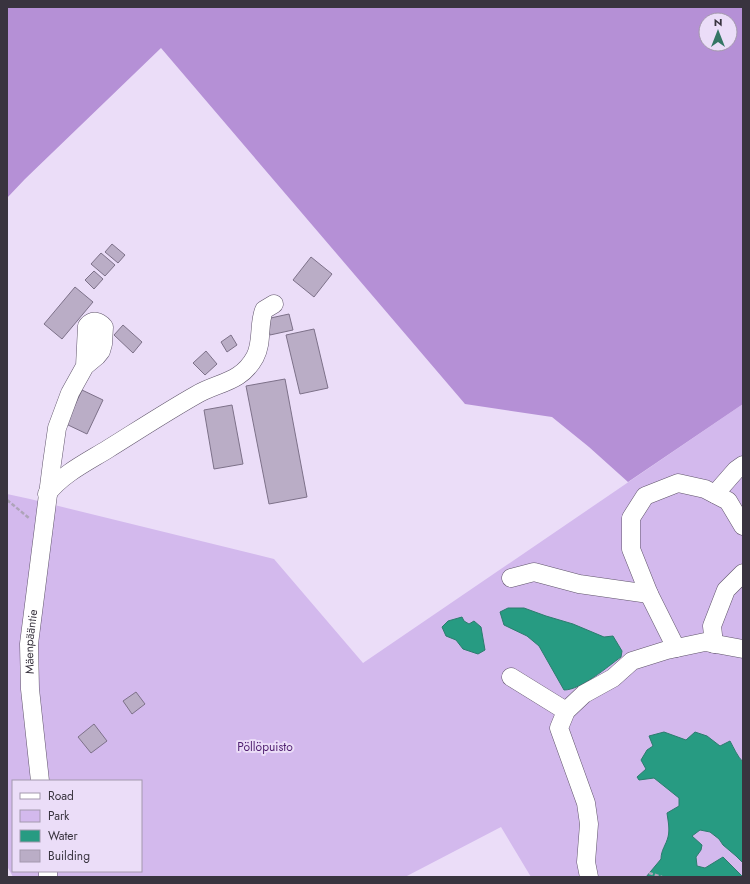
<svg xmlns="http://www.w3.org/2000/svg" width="750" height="884" font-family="Jost,sans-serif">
<rect width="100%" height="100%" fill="#ebddf8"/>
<!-- green -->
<path fill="#d3b9ed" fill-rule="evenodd" d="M743,404v473h-212l-30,-50 -96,50h-392l-6,-11v-372l23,5 244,60 89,104zM13,781h128v90h-128z"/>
<!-- forest -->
<path fill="#b590d6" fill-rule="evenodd" d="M7,7h736v397l-115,78 -39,-35 -37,-30 -87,-13 -304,-356 -136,131 -18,19zM706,20h24v24h-24z"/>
<!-- water -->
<path fill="#279b82" stroke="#2c7c6e" d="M508,608h16l22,8 27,8 31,13 9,-1 9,15 -1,6c-14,10 -40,33 -57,33l-25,-44 -12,-10 -23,-11 -4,-13z
M462,617l2,4 5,3 5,-3 7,6 4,23 -7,4 -15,-5 -7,-9 -10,-4 -4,-9 6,-6z
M664,732l22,8 9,-8 12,4 13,10 10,-5c4,7 7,15 13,21v101l-7,-7 -13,-11 -4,-6 -9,-7 -10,-2 -8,6 10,9 -1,5 -5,7 1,9 8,2 18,-11 20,20h-97l15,-18c0,-9 5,-14 7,-22 2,-8 0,-16 -1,-24l12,-7v-8l-25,-20 -15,2 -2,-3 9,-8 -5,-9 6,-10 6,-4 -4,-10z"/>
<!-- building -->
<path fill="#baadc6" stroke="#7d7189" d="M112,244l13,11 -7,8 -13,-11z
M101,253l14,12 -10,11 -14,-12z
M311,257l21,17 -18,23 -21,-17z
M94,271l9,8 -9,10 -9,-9z
M75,287l18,15 -31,37 -18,-15z
M289,314l4,16 -23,5 -4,-16z
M123,325l19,17 -9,11 -19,-18z
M314,329l14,59 -28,6 -14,-59z
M231,335l6,10 -10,7 -6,-10z
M206,351l11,13 -12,11 -12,-12z
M285,379l22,118 -38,7 -23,-118z
M82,390l21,10 -16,34 -21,-10z
M232,405l11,59 -29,5 -10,-59z
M136,692l9,12 -13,10 -9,-13z
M94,724l13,17 -16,12 -13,-16z"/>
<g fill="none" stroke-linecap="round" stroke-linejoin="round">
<!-- minor casing -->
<g stroke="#60556b" stroke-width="19">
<g id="minor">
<path d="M47,494c15,-20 40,-32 61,-45 29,-18 58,-37 88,-54 22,-13 45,-12 59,-38 8,-15 3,-32 9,-47l10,-6"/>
<path d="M715,494l21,-24 7,-5"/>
<path d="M511,578l23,-6 45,12 70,10"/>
<path d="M714,644l-2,-18 14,-36 17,-17"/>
<path d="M676,648l-27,-54 -18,-45v-31l14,-22 33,-13 27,6 23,12 15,25"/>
<path d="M511,677l55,34"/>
<path id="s1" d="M40,781l-10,-92 -1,-45 23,-181 5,-35 13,-35 15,-27 12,-10 4,-5 2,-7 1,-17c-5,-6 -11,-8 -17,-1l-2,40"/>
<path d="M48,871v6"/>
<path d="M589,877l-3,-15 3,-38 -3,-21 -27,-75 7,-17 18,-17 29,-16 19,-17 35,-11 38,-8 38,7"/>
</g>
</g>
<!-- path -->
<path stroke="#aea4b9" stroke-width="2.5" stroke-dasharray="4 2" stroke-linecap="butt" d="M7,500l22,18
M649,873l13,4"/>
<!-- minor -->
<use href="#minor" stroke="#fff" stroke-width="18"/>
</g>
<g text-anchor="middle" stroke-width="4" stroke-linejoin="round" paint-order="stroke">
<!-- street labels -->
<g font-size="12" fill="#39343f" stroke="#ebddf8">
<text dy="4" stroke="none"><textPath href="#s1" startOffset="140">Mäenpääntie</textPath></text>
</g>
<!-- park labels -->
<g font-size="12" fill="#4e1d6f" stroke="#ebddf8">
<text x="265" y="751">Pöllöpuisto</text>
</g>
</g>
<!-- border -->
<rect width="750" height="884" fill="none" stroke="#39343f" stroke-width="16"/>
<!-- legend -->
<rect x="12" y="780" width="130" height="92" fill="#ebddf8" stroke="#a499ae"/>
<rect x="20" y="793" width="20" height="6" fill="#ffffff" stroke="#a499ae"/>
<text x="48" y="800" font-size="12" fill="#39343f">Road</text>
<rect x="20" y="810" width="20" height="12" fill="#d3b9ed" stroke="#a499ae"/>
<text x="48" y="820" font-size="12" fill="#39343f">Park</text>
<rect x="20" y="830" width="20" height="12" fill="#279b82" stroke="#a499ae"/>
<text x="48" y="840" font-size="12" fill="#39343f">Water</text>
<rect x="20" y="850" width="20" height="12" fill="#baadc6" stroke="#a499ae"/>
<text x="48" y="860" font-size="12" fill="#39343f">Building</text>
<!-- north arrow -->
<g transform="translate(718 32)"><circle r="19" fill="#ebddf8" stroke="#a499ae"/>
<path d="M0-3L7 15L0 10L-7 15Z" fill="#357665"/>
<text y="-6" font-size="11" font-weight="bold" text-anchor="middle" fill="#39343f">N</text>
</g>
</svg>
